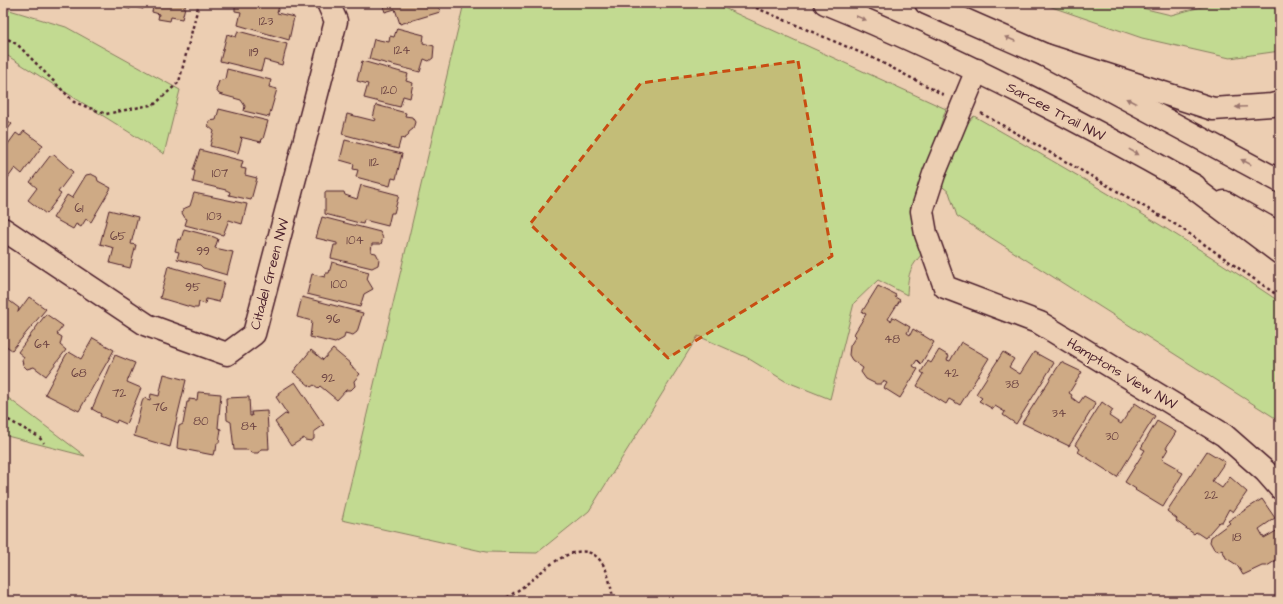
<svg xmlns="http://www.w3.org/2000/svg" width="1283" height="604" font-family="'Architects Daughter',sans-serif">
<rect width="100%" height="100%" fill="#ecceb2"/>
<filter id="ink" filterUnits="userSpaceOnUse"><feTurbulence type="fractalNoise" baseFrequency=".025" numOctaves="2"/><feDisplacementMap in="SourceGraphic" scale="8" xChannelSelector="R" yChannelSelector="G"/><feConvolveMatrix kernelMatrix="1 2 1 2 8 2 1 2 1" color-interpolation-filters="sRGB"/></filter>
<g filter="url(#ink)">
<!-- green -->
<path fill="#c2da91" stroke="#867c5e" d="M464,3h249l233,106 -21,62 -2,82c-14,15 -15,22 -16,42l-29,-15 -24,23 -24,96 -45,-18 -39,-24 -48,-21 -109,175 -52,42 -51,-1 -144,-32z
M1040,3h81l50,12 45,-12h64v48l-50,7 -88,-20z
M3,8l63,19 114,63 -16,64 -161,-101z
M974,116c104,59 207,119 306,186v119l-323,-205 -8,-24 -11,-9 25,-55z
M3,394l82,62 -82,-21z"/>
<!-- building -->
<path fill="#ceaa85" stroke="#4a1f2b" d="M118,3h27l-2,6 -12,-3 -1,3 -13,-4z
M154,3h32l-4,16 -11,-2 -1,4 -12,-2 1,-5 -7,-2z
M235,3h45l-3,10 17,4 -5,23 -51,-15 3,-13 -6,-1z
M382,3h56l2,9 -40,12 -5,-15 -10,3z
M397,28l27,7 -1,8 11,3 -1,12 -4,3 -5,-2 -4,13 -51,-13 5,-20 15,3 1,-6 4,1z
M238,31l49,13 -5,21 -18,-5 -3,11 -41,-10 7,-27 9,3z
M362,61l46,13 -2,7 7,2 -3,15 -7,-2 -3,11 -36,-9 4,-14 -11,-3z
M227,69l44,11 -2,7 8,2 -8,28 -25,-6 1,-5 -4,-6 -22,-6 -3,-4 3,-9 6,-2z
M376,105l30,8 -1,3 7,1 3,5 -2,7 -4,3 -1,4 -4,3 -3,-1 -3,11 -56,-15 5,-20 28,7 1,-2 -3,-1z
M219,109l49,12 -5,18h-1l-1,3 -21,-5 2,2 -4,14 -28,-7 4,-15 -6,-5 1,-5 7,-1z
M3,112l5,4 -2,3 6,5 -9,11z
M24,131l19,14 -21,29 -7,-6 -10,14 -2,-1v-30l13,-18 4,3z
M345,140l57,14 -6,25 -4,-1 -2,8 -34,-9 2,-7 -5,-1 1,-5 -14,-4z
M200,150l43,11 -2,7 5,1 -1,6 12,3 -6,22 -22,-5 1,-3 -4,-2 -33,-8 2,-11 -2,-1z
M54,155l19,17 -15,20 3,2 -15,20 -18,-14 9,-12 -7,-6 20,-26z
M91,174l6,3 1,4 13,7 -20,34 -5,-3 -5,8 -5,-3 -3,5 -20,-11 14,-23 5,3 14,-23z
M361,185l38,10 -5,18h-3l-3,13 -24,-6 -1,4 -38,-10v-22h19l1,3 12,4z
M194,193l53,11 -5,20 -13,-4 -6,15 -38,-10 2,-6 -2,-1 -3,-5 1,-4 7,-3z
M109,210l29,7 -7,27 5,1 -6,23 -20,-5 4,-15 -14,-4z
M322,217l58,15 3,6 -2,6h-9l-1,8 5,1 3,6 -1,6 -6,3 -41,-10 3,-13h3v-2l-21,-5z
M184,229l30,8 4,2 -3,9 18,4 -6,23 -24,-7 -3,-3 -23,-6 2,-7 -4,-1 3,-12 3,1z
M332,262l37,10 -2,7 6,10 -9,5 -4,13 -53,-13 5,-20 13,3 1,-4h3z
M168,266l56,16 -5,20 -13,-3 -1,5 -6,-2 -1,6h-4l-34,-10z
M878,286l18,9 -1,2 5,3 -12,19 3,2 2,-4 17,10 -3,6 3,2 3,-6 21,13 -13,22 -4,-4 -4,6 5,3 -18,29 -16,-10 3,-5 -4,-2 -2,3h-5l-10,-5 -5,-7 2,-4 -11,-8 -3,-5 1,-9 6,-10 -2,-2 12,-20 -4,-2z
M29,297l17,12 -34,41 -9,-6v-39l4,-6 12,9 -1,4z
M302,297l61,16 -6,19 -4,3 -8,-2 -1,5 -9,5 -25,-6 2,-16 -15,-4z
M46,314l17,12 -6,8 5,3 -2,8 6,5 -20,26 -12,-9 -7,2 -4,-4 -1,-5 2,-3 -6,-5z
M93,338l21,12 -35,61 -34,-17 21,-39 3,-3 12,7z
M961,342l28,16 -29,47 -11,-6 -3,5 -29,-18 7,-12 -3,-2 7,-11 3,2 8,-13 10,6 -2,4 3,1z
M333,349l18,15 -1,1 10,9 -6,7 1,5 -4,4h-5l-9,10 -17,-14 -2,2 -4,-3 -3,2 -18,-15 18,-22 12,10z
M1003,352l11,7 -5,8 11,7 14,-22 20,11 -38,61 -13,-9 2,-3 -10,-6 -2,3 -14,-8 3,-3 -6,-4z
M115,355l20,8 -8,19 14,6 -15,36 -9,-4 -1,3 -16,-7 1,-2 -9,-5z
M1061,362l21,10 -13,21 3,2 -1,2 8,6 5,-7 12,7 -27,43 -47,-23z
M164,374l22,6 -16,67 -36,-11 8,-34 2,-4 6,2 1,-6 8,2z
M295,382l29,43 -10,7v7l-3,2 -6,-1 -1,-2 -13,8 -16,-24 10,-8 3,1 -12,-18 3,-2 -1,-2z
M198,392l23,2 -3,34 3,1 -2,14h-2l-1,8h-2l-1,4 -36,-7 2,-22 4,-2 4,-22h2v-3l8,1z
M249,397l1,19h2l-1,-4 16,-1 2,38h-8l-3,4h-7l-3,-3h-14l-3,-28 -4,-2 -1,-22z
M1102,402l11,8 -4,6 12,8 14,-21 20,13 -38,61 -39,-25 2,-3 -5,-4z
M1157,421l19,11 -10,16 2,1 -6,10 16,9 -1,2 6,3 -20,34 -28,-17 1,-1 -11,-7 20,-32 -4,-2z
M1207,451l18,11 -13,19 10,7 8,-11 17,15 -14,20 -4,-3 -7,13h-3l-14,16 -9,-6 -2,2 -18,-13 1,-2 -10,-8z
M1262,499l13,19 -16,11 5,9 16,-9v29l-13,8h-5l-19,9 -6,-10 -11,-7 -4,-9 -3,2 -5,-2 -4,-7 1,-5 19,-14 -2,-2z"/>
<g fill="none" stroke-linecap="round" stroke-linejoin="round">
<!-- minor casing -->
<g stroke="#4a1f2b" stroke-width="25">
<path id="minor" d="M977,70l-43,104 -12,37 4,23 19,53 95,36 184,112 41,36 15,17
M3,229l144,96 80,29 27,-20 82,-313 -8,-18"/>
</g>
<!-- major casing -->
<g stroke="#4a1f2b" stroke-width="25">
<path id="major" d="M825,3c128,52 250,115 370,183
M926,3l119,52 235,126
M1224,202l56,32"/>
</g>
<!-- highway casing -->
<g stroke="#4a1f2b" stroke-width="25">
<path id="highway" d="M1045,55l168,54 59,-4 8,-2
M1178,176l102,77"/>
</g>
<!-- path -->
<path stroke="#4a1f2b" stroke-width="2.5" stroke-dasharray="3 3" stroke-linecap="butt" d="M745,3l128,55 71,37
M3,36l15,9 56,57 32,12 49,-10 24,-22 20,-79
M981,113l197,113 102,71
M3,417l36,20 5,6
M502,601c9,-6 18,-12 26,-18 19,-16 58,-53 77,-15 5,10 6,22 9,33"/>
<!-- minor -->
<use href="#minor" stroke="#ecceb2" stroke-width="22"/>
<!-- major -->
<use href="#major" stroke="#ecceb2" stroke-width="22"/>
<!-- highway -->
<use href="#highway" stroke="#ecceb2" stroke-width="22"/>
</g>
<!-- one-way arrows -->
<defs><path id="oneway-solid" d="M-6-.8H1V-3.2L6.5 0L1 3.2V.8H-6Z"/></defs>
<g fill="#9b766e">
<use href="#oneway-solid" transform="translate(861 18) rotate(22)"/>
<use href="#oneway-solid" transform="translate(1010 39) rotate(-157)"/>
<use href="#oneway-solid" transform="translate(1131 101) rotate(-152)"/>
<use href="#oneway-solid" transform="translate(1241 107) rotate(177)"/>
<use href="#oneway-solid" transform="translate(1134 152) rotate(29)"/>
<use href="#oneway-solid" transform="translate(1246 162) rotate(-152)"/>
</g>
</g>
<!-- marked area -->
<path fill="#c84d12" fill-opacity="0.2" stroke="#c84d12" stroke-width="3" stroke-dasharray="8 5" stroke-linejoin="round" d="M798,61l34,195 -164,102 -138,-134 111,-141z"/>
<g text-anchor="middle" stroke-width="4" stroke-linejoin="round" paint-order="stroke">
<!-- number labels -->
<g font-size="12" fill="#6b4242">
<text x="266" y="25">123</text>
<text x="402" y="54">124</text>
<text x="254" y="56">119</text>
<text x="389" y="94">120</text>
<text x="374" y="166">112</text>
<text x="220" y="177">107</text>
<text x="79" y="212">61</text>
<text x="214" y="220">103</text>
<text x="118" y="240">65</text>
<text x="355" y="244">104</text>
<text x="203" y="255">99</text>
<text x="339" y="288">100</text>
<text x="193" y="291">95</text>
<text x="333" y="323">96</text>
<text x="892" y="343">48</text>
<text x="42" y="348">64</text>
<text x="79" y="377">68</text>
<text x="951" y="377">42</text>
<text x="328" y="382">92</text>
<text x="1012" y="388">38</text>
<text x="119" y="397">72</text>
<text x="160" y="411">76</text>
<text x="1059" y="417">34</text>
<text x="201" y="425">80</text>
<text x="249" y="430">84</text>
<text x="1112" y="440">30</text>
<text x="1211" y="499">22</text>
<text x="1237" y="541">18</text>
</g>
<!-- street labels -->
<g font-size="14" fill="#4a1f2b" stroke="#ecceb2">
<text transform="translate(1056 111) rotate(28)" y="5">Sarcee Trail NW</text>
<text transform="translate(269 274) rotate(-75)" y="5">Citadel Green NW</text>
<text transform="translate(1122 373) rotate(31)" y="5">Hamptons View NW</text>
</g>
</g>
<!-- margin -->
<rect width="1283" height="604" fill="none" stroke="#ecceb2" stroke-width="16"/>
<rect x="8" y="8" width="1267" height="588" fill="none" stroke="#4a1f2b" stroke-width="1.5" filter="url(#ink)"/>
</svg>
